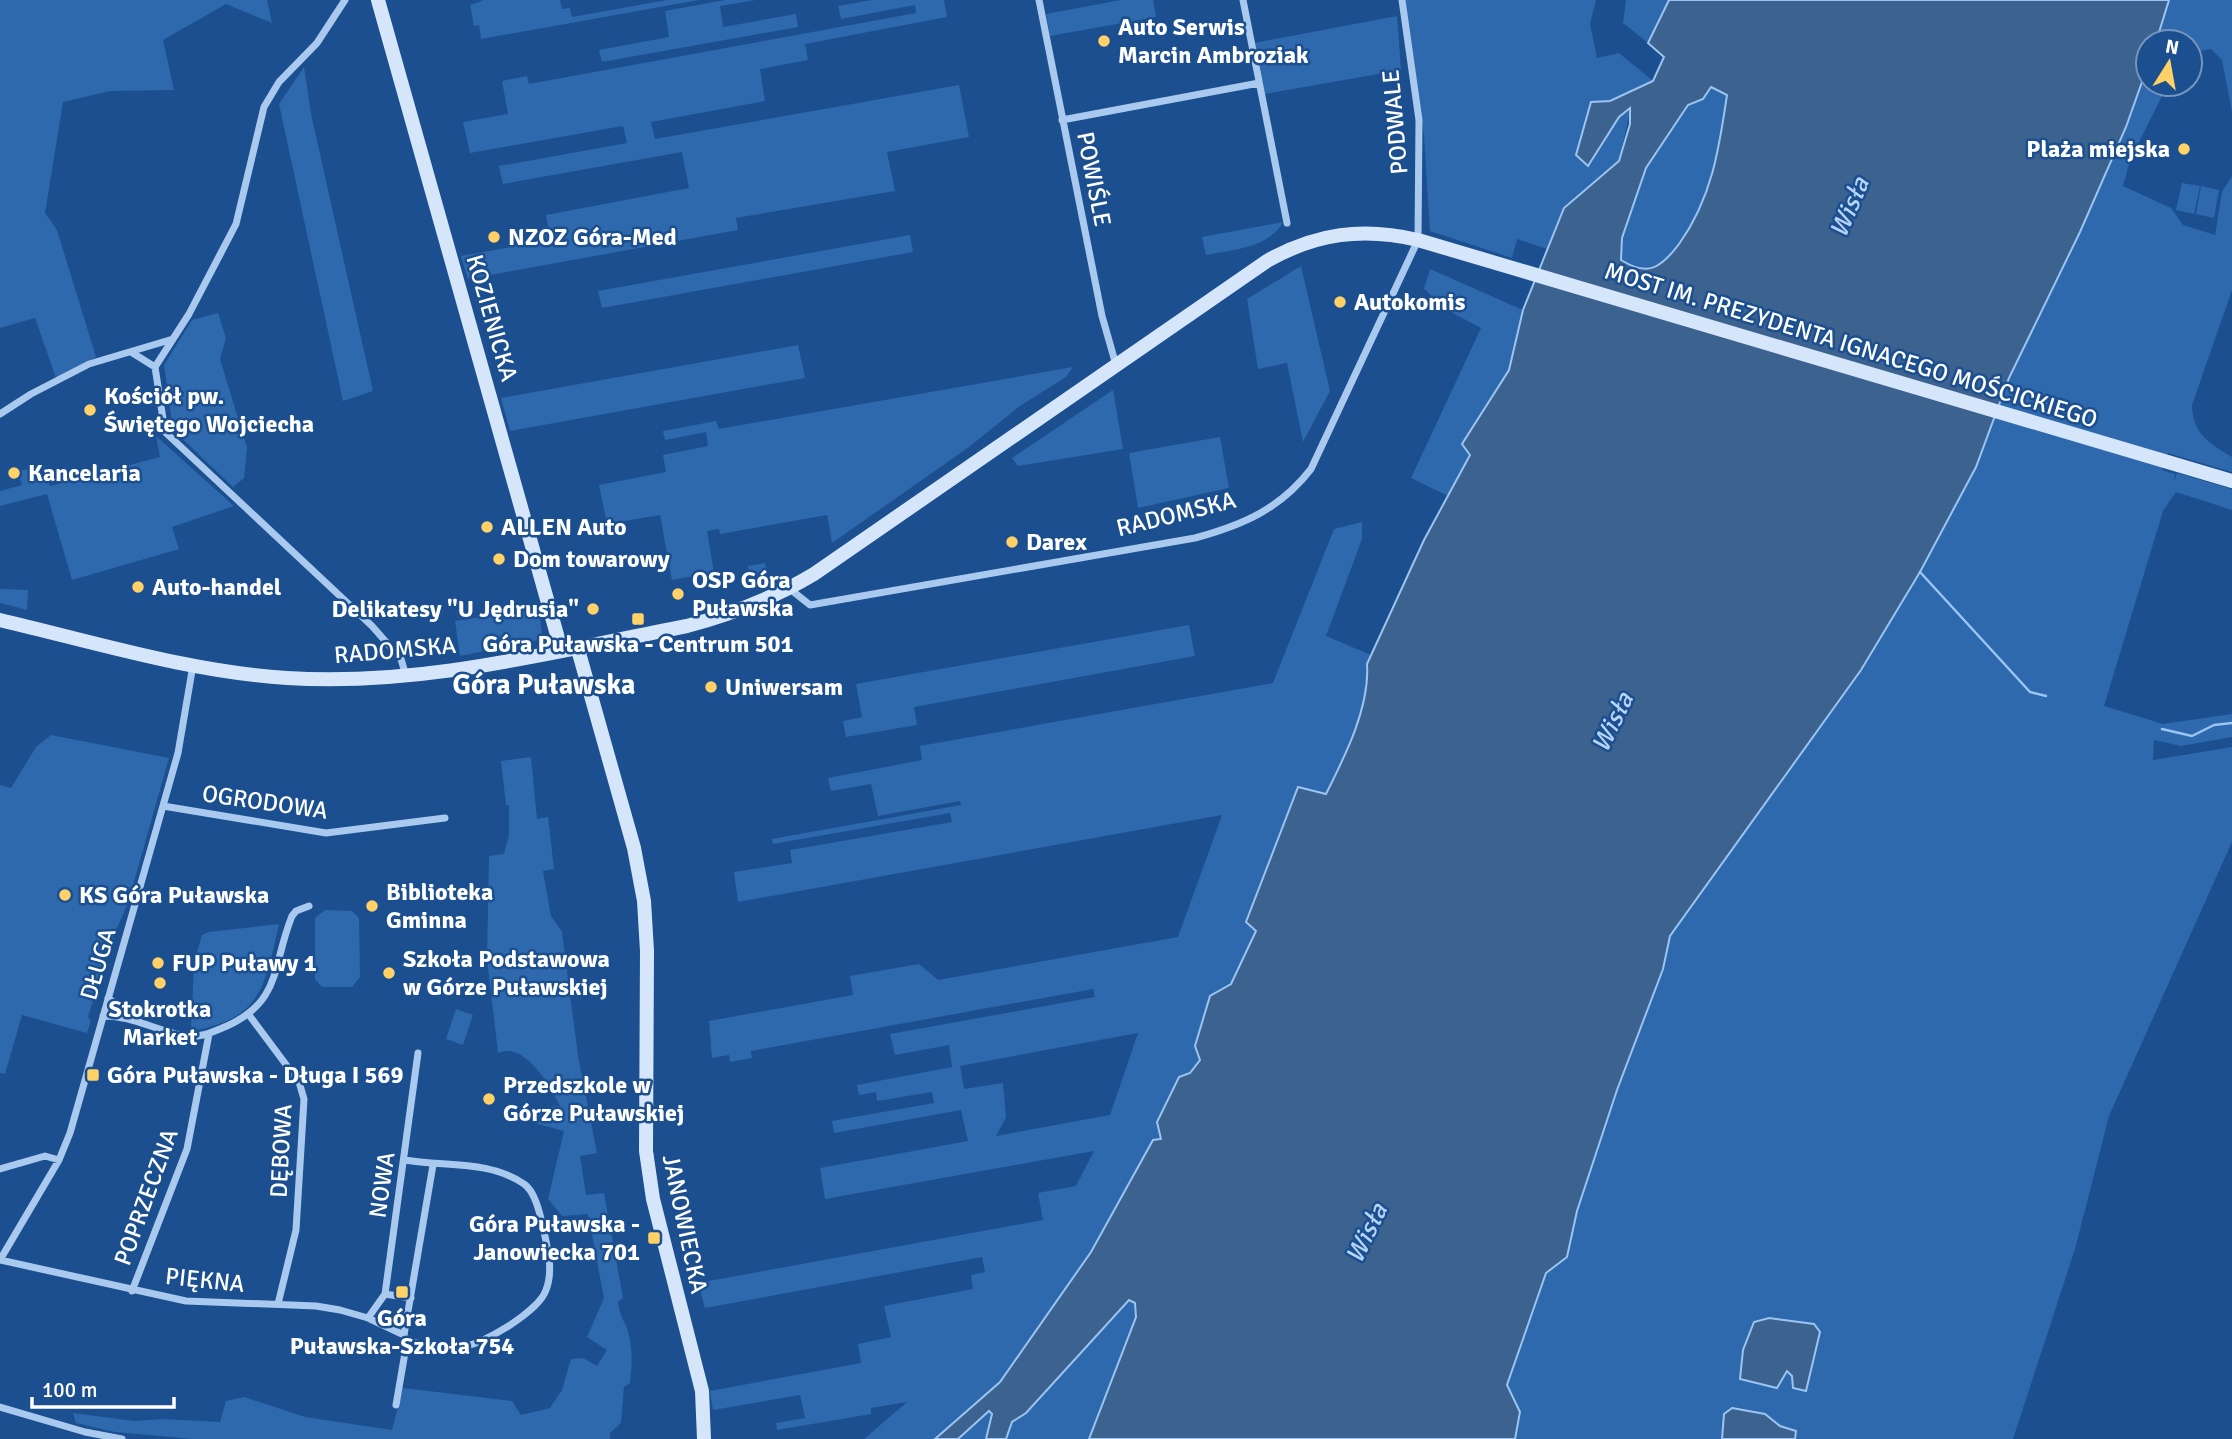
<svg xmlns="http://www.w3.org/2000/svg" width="2232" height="1439" font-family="Signika,sans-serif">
<rect width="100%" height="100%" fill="#1b4f8f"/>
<!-- green -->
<path fill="#2e69ad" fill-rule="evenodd" d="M0,0h267l5,23 -46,-19 -63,36 11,50 -64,1 -47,11 -18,111 12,17 39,127 -40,21 -21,-60 -35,10z
M484,0h76l2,9 8,-1 2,9 95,-17h32l-218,39 -2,-14 -5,1 -4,-21z
M725,0h31l-36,6 3,21 73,-13 2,13 -196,35 -3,-12 70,-13 -4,-26z
M872,0h72l3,17 -142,27 3,16 -48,9 5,32 -114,21 4,17 304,-54 10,52 -82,15 8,39 -159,27 2,12 -270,49 -7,-23 83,-15 -2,-13 6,-1 -2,-12 143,-27 -7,-36 -179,32 -4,-18 128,-23 -4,-17 -153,27 -7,-31 45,-8 -6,-33 25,-5 2,8 387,-71 -1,-8 -74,14 -3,-13z
M1121,0h32l3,17 -106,19 -4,-22z
M1405,0h191l-6,24 7,34 22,-5 34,28 -43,20 -21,65 30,-49 12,-10 -12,54 -55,47 -17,41 -30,-10 -5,19 -82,-27 -6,-95z
M1626,0h43l-21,43 -25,-20z
M2169,0h63v112l-10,-52 -11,-11 -16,3 -5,5v-15h-34z
M1397,16l4,54 -136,24 -11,-51z
M2148,65v19h20l-38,76 -7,26 48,22 12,17 32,10 7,-43 10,-16v114l-40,115c1,29 17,38 40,52v15l-64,-19 -6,17 13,4 -1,8 3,-9 55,16v21l-56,-18 -13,19 -59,195 59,18 69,-10v23l-51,9 -27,-6 -1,20 79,-13v95l-123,274 -34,133 -62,190h-218l1,-8 -16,-5 -15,-12 -41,1 -2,24h-207l6,-27 -13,-27 38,-111 21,-17 10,-46 40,-121 46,-121 7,-33 191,-266 59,-98 56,-105 33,-88 71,-147 46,-105zM1769,1318l45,6 -22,51 -5,-4z
M304,67l7,47 62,277 -30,10 -64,-297z
M1711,86l16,9c-8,54 -15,103 -48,149 -18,24 -31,33 -58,16l1,-22 24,-70 42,-63 15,-6z
M2182,183l18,3 -6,28 -18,-4z
M2201,186l18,4 -5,28 -18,-4z
M1283,222c-14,26 -51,28 -77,33l-4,-18z
M910,235l3,17 -311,56 -4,-17z
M1301,266l29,125 -27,51 -16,-79 -29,6 -11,-70z
M1430,269l93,41 -14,60 -47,74 8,11 -22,41 -37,-18 70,-150 -36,-19 -21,-20z
M218,313l8,25 -6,21 27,89 -3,30 -11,9 -60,-57 -9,-65 28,-45z
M798,345l7,33 -295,53 -9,-33z
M1073,367l-7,10 -46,29 -51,41 -137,96 -5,-28 -107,19 -1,-5 -12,2 7,41 -42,8 -12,-65 -53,9 -8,-39 67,-13 -3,-17 45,-9 -2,-14 -41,8 -2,-9 53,-10 3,8z
M1113,390l10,59 -105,17 -6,-8z
M156,436l78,70 -62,21 7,22 -107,31 -25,-86 -47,12v-15l22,-6 -4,-14 27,-5 5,20 110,-29z
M1220,437l9,51 -91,20 -9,-55z
M1362,522v17l-36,97 45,19c-5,10 -2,16 -3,26 -5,37 -26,80 -42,113l-28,-7 -52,135 10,9 -25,53 -21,12 -15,49 5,14 -10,14 -11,4 -22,44 4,18 -8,1 -62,112 -91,130 -65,57h-71l43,-37 -36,6v6l-94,16 -1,-7 29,-5 -5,-23 -87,15 -3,-19 151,-28 -3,-19 33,-7 -7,-31 89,-17 -2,-14 14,-3 -3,-15 -277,51 -7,-25 345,-63 -5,-27 38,-7 18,-35 -269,48 -5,-31 148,-27 -7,-31 -127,23 -2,-12 102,-18 -2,-11 -55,9 -1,-9 -17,3 -2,-10 95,-18 -3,-22 -54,10 -5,-21 205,-37 -2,-8 -342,62 1,7 -22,4 -1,-7 -17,3 -3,-37 144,-26 -3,-19 69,-12 19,16 240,-43 44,-122 -484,87 -4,-30 58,-9 -2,-13 162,-28 -2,-9 -177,31 -1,-5 189,-34 -1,-4 -82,15 -7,-32 -40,7 -3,-13 94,-18 -2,-14 353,-63 61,-154zM1138,1033l-28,82 -114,21 10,-19 -3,-34 -39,6 -4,-23z
M765,563l4,20 -16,7 -5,-24z
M0,589l28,1 -1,20 -27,-7z
M539,608l3,27 -4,5 -78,16 -5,-35z
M1189,625l6,31 -281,51 3,18 -71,12 -3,-16 19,-4 -6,-33z
M51,735l118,23 -41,145 -15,34 -25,80 3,4 -4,12 -65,-18 -17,59 -5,-1v-288l11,3 25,-41z
M531,757l6,62 11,-2 6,52 -11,2 8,45 11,16 16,124 19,97 -17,3 6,39 18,-2 19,105 -5,4c2,17 7,18 10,30 5,18 4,33 2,51l-6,4 -3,36 -11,10v6h-417l-78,-7 -39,-9 -3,-10 61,8 29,-2 57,3 6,-21 18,-4 61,20 87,13 11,-42 109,13 9,14 29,-7 12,-18 9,-31 12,-1 14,8 10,-16 -20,-13 17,-39 -16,-84 -26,2 -14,-17 16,-68 -30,-8 3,-15 23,-2c-10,-21 -36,-65 -62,-53l-11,-94 2,-103 15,-2 5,-19v-30h-3l-5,-44z
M325,910l27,1 7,7 1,59 -8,10h-30l-7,-8v-61z
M279,924c-14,61 -16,95 -88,107l3,-68 8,-28 7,-3z
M456,1009l17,6 -10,30 -17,-6z
M1129,1300l6,3 1,14 -47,122h-83l5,-17 15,-9z
M989,1410l3,3 -6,26h-28z"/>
<!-- water -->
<path fill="#3c6290" stroke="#9cc4f0" stroke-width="2" fill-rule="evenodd" d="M1669,0h500l-13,42h-8v23l-22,62 -46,105 -71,146 -33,89 -56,105 -59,98 -191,266 -7,33 -46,121 -40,121 -10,46 -21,16 -39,112 13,27 -5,27h-426l47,-122 -1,-14 -6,-3 -103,113 -14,9 -6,17h-20l6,-25 -3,-3 -31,28h-23l65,-57 91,-130 62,-112 8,-1 -4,-17 22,-45 11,-4 10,-13 -5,-14 15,-50 21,-12 25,-53 -10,-9 52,-135 28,7c19,-38 44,-87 41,-130l57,-124 46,-85 -8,-11 47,-74 14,-60 41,-102 55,-47 11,-37v-16l-11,9 -31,49 -12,-11 15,-53 19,-1 43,-20 11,-24 -16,-14zM1711,87l16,8c-8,54 -15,103 -48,149 -18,24 -31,33 -58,16l1,-22 24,-70 42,-63 15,-6z
M1769,1318l45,6 6,8 -14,59 -13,-3 -1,-12 -5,-5 -10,17 -37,-9 3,-29 11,-28z
M1732,1408l33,6 15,12 16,5 -1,8h-73l2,-25z"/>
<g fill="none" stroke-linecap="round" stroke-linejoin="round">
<!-- stream -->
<path stroke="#9cc4f0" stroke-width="2.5" d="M1920,572l110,120 16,4
M2162,729l30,7 22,-11 18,-2"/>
<!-- street -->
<path stroke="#a9c9ee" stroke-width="7" d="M345,0l-28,43 -38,39 -15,25 -28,117 -47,90 -34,53 10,65 207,194 29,33 5,17
M1039,0l63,316 14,49
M1243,0l44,223
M1062,120l197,-37
M131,352l24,15
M0,414l31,-20 58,-30 84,-25
M790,589l20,16 385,-67c48,-13 85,-29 116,-69l107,-229 1,-120 -17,-120
M163,806l163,27 119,-15
M108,998l33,25
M249,1015l50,67 5,17 -8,131 -18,74
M103,1016c25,-1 53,14 78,19 17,4 30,-2 46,-9 55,-25 45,-61 65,-110l4,-5 13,-5
M405,1160c38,7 85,0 119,24 11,7 16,30 19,43 4,19 11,43 3,63 -7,21 -64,56 -86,57 -18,1 -36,-2 -53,-6
M0,1169l45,-13 14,4
M0,1260l59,-100 11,-27 108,-380 15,-88
M0,1260l186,41 130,5 24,4 28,8 36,17
M132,1291l55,-142 22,-115
M385,1294l26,4
M368,1318l17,-24 33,-241
M396,1405l11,-64 -3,-6 29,-170
M0,1407l85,25 37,7"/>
<!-- secondary -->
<path stroke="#d6e6fa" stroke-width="14" d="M378,0l183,649
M0,620c94,22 190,52 287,58 134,9 269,-27 400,-52 45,-12 87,-28 127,-52l453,-313c49,-28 96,-34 151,-21l814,241
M577,646l57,202 10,53 3,50 -1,200 7,48 49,192 2,48"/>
</g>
<!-- markers -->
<g fill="#ffd166" stroke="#1b4f8f" stroke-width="2.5">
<circle cx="1104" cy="41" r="7"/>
<circle cx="2184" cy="149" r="7"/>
<circle cx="494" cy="237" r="7"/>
<circle cx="1340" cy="302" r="7"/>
<circle cx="90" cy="410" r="7"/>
<circle cx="14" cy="473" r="7"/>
<circle cx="487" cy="527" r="7"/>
<circle cx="1012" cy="542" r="7"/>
<circle cx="499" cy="559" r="7"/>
<circle cx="138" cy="587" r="7"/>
<circle cx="678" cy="594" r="7"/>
<circle cx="593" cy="609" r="7"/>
<rect x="631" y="612" width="14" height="14" rx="3.5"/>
<circle cx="711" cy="687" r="7"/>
<circle cx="65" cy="895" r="7"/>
<circle cx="372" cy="906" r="7"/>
<circle cx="158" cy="963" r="7"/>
<circle cx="389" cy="973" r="7"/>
<circle cx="160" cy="983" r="7"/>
<rect x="86" y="1068" width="14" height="14" rx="3.5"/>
<circle cx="489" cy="1099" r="7"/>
<rect x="647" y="1231" width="14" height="14" rx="3.5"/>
<rect x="395" y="1285" width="14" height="14" rx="3.5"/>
</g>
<g text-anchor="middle" stroke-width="5" stroke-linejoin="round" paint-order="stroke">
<!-- poi labels -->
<g font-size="24" font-weight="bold" fill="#fff" stroke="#1b4f8f" text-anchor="start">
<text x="1118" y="35">Auto Serwis<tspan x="1118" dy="28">Marcin Ambroziak</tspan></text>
<text x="2170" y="157" text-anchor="end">Plaża miejska</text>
<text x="508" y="245">NZOZ Góra-Med</text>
<text x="1354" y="310">Autokomis</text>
<text x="104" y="404">Kościół pw.<tspan x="104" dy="28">Świętego Wojciecha</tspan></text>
<text x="28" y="481">Kancelaria</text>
<text x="501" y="535">ALLEN Auto</text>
<text x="1026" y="550">Darex</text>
<text x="513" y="567">Dom towarowy</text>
<text x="692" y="588">OSP Góra<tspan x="692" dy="28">Puławska</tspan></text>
<text x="152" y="595">Auto-handel</text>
<text x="579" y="617" text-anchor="end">Delikatesy "U Jędrusia"</text>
<text x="638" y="652" text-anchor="middle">Góra Puławska - Centrum 501</text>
<text x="725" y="695">Uniwersam</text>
<text x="386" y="900">Biblioteka<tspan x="386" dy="28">Gminna</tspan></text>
<text x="79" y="903">KS Góra Puławska</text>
<text x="403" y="967">Szkoła Podstawowa<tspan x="403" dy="28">w Górze Puławskiej</tspan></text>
<text x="172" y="971">FUP Puławy 1</text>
<text x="160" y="1017" text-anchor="middle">Stokrotka<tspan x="160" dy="28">Market</tspan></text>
<text x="107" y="1083">Góra Puławska - Długa I 569</text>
<text x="503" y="1093">Przedszkole w<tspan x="503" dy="28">Górze Puławskiej</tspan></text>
<text x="640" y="1232" text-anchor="end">Góra Puławska -<tspan x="640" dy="28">Janowiecka 701</tspan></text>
<text x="402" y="1326" text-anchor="middle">Góra<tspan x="402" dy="28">Puławska-Szkoła 754</tspan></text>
</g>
<!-- street labels -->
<g font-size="24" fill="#fff" stroke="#1b4f8f">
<text transform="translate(1395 122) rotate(-95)" y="8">PODWALE</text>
<text transform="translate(1094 179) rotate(79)" y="8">POWIŚLE</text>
<text transform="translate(492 318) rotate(74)" y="8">KOZIENICKA</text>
<text transform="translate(1851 345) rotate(17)" y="8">MOST IM. PREZYDENTA IGNACEGO MOŚCICKIEGO</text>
<text transform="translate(1176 514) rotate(-14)" y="8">RADOMSKA</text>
<text transform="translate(395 650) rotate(-5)" y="8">RADOMSKA</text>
<text transform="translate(265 802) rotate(8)" y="8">OGRODOWA</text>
<text transform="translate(98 964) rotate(-74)" y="8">DŁUGA</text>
<text transform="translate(281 1151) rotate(-87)" y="8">DĘBOWA</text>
<text transform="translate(382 1185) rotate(-82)" y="8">NOWA</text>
<text transform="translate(146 1197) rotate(-70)" y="8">POPRZECZNA</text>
<text transform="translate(685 1224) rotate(78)" y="8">JANOWIECKA</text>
<text transform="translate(205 1280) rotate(6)" y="8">PIĘKNA</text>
</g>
<!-- water labels -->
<g font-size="26" font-style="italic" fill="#b5d3f5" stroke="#1b4f8f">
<text transform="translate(1849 207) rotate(-67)" y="9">Wisła</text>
<text transform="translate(1612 722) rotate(-64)" y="9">Wisła</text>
<text transform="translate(1366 1233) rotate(-64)" y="9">Wisła</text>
</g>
<!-- quarter labels -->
<g font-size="28" font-weight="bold" fill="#fff" stroke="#1b4f8f">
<text x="544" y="694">Góra Puławska</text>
</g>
</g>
<!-- north arrow -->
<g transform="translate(2169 63) rotate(11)"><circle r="33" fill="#1b4f8f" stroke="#7695bc" stroke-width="2"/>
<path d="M0-5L12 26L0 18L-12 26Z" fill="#ffd166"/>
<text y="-10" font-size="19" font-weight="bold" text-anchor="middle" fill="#ffffff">N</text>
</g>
<!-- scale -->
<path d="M32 1397v10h142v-10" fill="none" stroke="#ffffff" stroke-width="3.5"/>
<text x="42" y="1397" font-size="21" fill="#ffffff" stroke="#1b4f8f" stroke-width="5" paint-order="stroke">100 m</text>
</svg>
